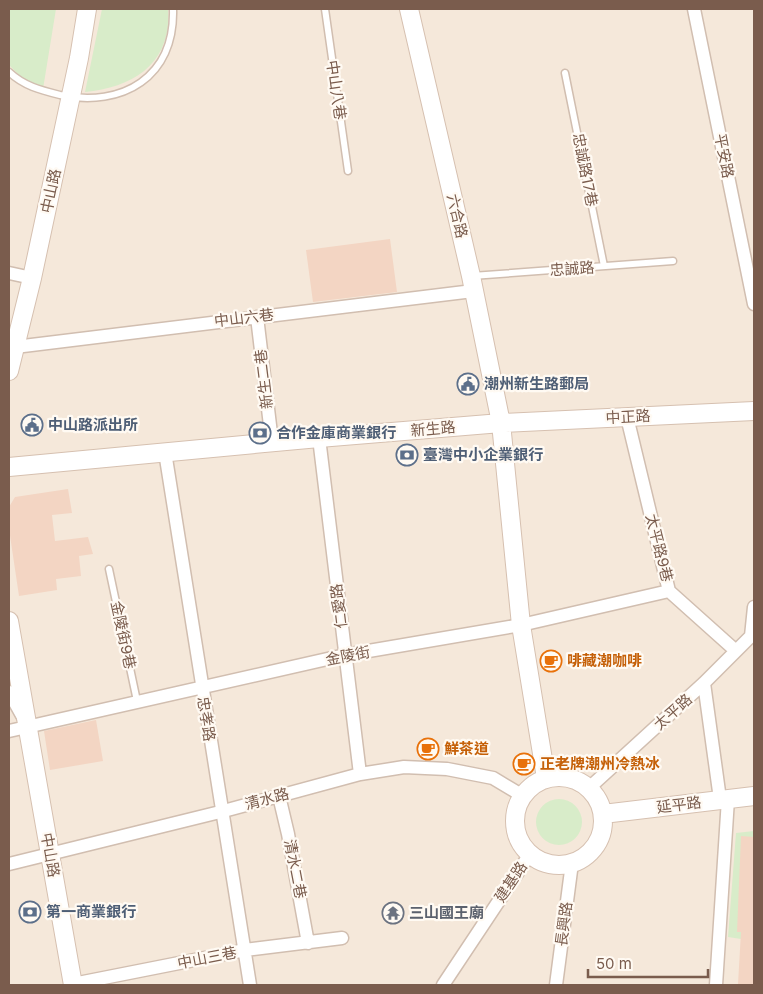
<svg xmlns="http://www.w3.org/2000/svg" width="763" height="994" font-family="Inter,'Noto Sans TC',sans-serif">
<rect width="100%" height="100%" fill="#fdf6ec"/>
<!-- residential -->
<path fill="#f5e8da" d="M9,9h745v976h-745z"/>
<!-- green -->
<path fill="#d8ecc9" d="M9,9h47l-13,80 -18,-8 -16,-16z
M102,9h66c4,54 -34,78 -83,83z
M536 822a23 23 0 1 1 46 0a23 23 0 1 1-46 0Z
M754,831v110l-26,-4 8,-104z"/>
<!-- building -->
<path fill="#f3d5c3" d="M390,239l7,53 -84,10 -7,-52z
M68,489l4,24 -20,2 3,26 33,-4 5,17 -14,2 2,20 -25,3 1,11 -38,6 -10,-67v-22l6,-10z
M96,720l7,41 -53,9 -6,-39z
M741,836l13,1v148l-16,-1 3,-52h-4z"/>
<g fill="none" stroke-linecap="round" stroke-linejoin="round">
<!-- lane casing -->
<g stroke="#d1beb0" stroke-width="9">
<path id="lane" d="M325,9l23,162
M9,72c15,14 31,18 51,23 63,13 115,-18 113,-86
M565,73l39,193
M472,276l201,-15
M109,569l28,132"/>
</g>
<!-- street casing -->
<g stroke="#d1beb0" stroke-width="15">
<path id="street" d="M694,9l60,295
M9,273l23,5
M257,317l15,125
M15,347l458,-56
M627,417l42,174 67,60
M319,438l41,336
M165,452l85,533
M751,636l3,-29
M704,683l16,116
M9,692l14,25
M9,731l336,-76 176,-30 148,-34
M589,788l115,-105 50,-50
M279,796l9,38 20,109
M9,864l211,-52 140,-38 44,-7 43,2 46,9 30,18
M73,984l172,-34 97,-12
M443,985l87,-131
M556,985l16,-122
M716,985l12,-186"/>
</g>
<!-- secondary casing -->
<g stroke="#d6c0b0" stroke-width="20">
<path id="secondary" d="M409,9l62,267 30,147 20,202 25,153
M9,371l23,-93 47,-220 8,-49
M9,467l310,-29 182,-15 253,-12
M9,621l64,364
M515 821a44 44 0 1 1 88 0a44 44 0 1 1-88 0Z
M603,814l151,-18"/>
</g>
<!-- lane -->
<use href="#lane" stroke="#fff" stroke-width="6"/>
<!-- street -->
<use href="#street" stroke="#fff" stroke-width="12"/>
<!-- secondary -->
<use href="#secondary" stroke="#fff" stroke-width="18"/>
</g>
<!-- icons -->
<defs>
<g id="civic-ring" transform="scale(1.125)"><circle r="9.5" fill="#fffaf3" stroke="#5c6f8a" stroke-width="1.5"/><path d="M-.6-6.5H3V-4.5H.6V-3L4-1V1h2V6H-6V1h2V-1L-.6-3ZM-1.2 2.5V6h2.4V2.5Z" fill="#5c6f8a"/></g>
<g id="bank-ring" transform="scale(1.125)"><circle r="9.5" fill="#fffaf3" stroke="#5c6f8a" stroke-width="1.5"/><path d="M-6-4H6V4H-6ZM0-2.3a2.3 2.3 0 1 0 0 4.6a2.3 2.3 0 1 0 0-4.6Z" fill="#5c6f8a"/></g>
<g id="cafe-ring" transform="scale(1.125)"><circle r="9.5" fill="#fffaf3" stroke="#e8710a" stroke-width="1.5"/><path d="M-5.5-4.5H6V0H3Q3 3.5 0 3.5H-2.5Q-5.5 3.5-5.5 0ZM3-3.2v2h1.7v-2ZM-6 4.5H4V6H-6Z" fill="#e8710a"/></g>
<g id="temple-ring" transform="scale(1.125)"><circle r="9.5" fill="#fffaf3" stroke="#6b7280" stroke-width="1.5"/><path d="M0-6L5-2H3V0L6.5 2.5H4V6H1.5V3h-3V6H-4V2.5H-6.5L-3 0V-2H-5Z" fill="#6b7280"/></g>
</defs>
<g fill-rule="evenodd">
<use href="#civic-ring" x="468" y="384"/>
<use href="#civic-ring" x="32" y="425"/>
<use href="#bank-ring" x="260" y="433"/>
<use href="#bank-ring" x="407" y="455"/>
<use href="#cafe-ring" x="551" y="661"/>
<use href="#cafe-ring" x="428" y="749"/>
<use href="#cafe-ring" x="524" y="764"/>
<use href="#bank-ring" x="30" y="912"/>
<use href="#temple-ring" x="393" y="913"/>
</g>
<g text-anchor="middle" stroke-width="4.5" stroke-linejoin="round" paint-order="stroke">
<!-- street labels -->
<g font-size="15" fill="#7a5c4d" stroke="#fffaf3">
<text transform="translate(336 90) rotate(82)" y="5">中山八巷</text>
<text transform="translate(724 156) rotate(79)" y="5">平安路</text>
<text transform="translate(585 170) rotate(79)" y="5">忠誠路17巷</text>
<text transform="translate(51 191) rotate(-78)" y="5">中山路</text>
<text transform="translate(457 216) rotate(77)" y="5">六合路</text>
<text transform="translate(572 269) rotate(-4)" y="5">忠誠路</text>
<text transform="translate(244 318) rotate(-7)" y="5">中山六巷</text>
<text transform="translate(264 379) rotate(-97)" y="5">新生二巷</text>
<text transform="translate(628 417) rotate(-3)" y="5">中正路</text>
<text transform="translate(433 429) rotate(-5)" y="5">新生路</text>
<text transform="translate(659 548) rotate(76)" y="5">太平路9巷</text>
<text transform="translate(339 606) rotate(-97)" y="5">仁愛路</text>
<text transform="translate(123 635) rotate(78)" y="5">金陵街9巷</text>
<text transform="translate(348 656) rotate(-11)" y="5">金陵街</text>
<text transform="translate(673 712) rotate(-42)" y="5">太平路</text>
<text transform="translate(206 719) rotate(81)" y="5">忠孝路</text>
<text transform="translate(267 799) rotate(-15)" y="5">清水路</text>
<text transform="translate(679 805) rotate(-7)" y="5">延平路</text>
<text transform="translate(50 855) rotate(80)" y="5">中山路</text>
<text transform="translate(295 869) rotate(79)" y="5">清水二巷</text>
<text transform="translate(511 882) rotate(-56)" y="5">建基路</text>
<text transform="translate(564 924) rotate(-83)" y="5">長興路</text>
<text transform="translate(207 958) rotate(-11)" y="5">中山三巷</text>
</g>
<!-- service labels -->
<g font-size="15" font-weight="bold" fill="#4e5e75" stroke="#fffaf3" text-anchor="start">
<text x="484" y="389">潮州新生路郵局</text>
<text x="48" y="430">中山路派出所</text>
<text x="276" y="438">合作金庫商業銀行</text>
<text x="423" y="460">臺灣中小企業銀行</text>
<text x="46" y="917">第一商業銀行</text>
</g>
<!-- food labels -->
<g font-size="15" font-weight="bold" fill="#c56008" stroke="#fffaf3" text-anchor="start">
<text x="567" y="666">啡藏潮咖啡</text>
<text x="444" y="754">鮮茶道</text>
<text x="540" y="769">正老牌潮州冷熱冰</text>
</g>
<!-- worship labels -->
<g font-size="15" font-weight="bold" fill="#5b616d" stroke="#fffaf3" text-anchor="start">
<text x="409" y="918">三山國王廟</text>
</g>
</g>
<!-- border -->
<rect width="763" height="994" fill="none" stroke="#7a5c4d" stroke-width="20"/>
<!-- scale -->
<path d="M588 969v8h120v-8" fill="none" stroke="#7a5c4d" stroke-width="2.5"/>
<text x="596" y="969" font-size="15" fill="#7a5c4d" stroke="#fffaf3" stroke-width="4" paint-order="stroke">50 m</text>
</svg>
